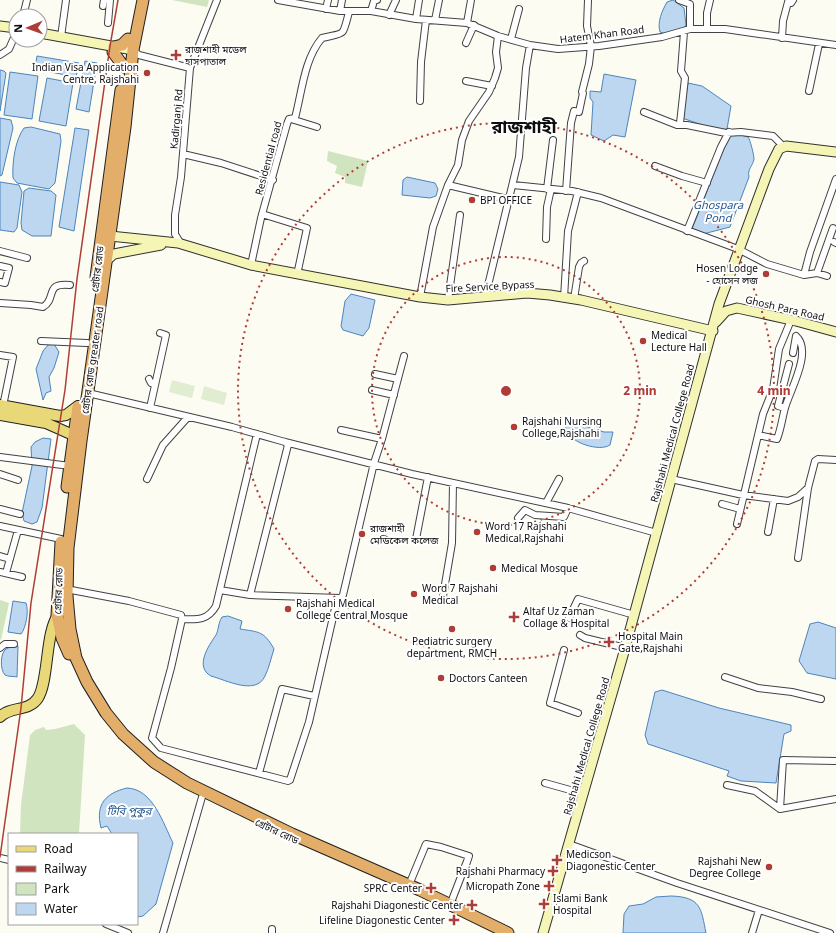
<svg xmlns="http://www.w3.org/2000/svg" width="836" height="933" font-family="Georgia,'Noto Sans Bengali',serif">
<rect width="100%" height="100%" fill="#fdfcf2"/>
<!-- green -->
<path fill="#cfe4bf" d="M172,0h37l-2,7z
M328,151l40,10 -6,26 -17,-4v-6l-10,-4 2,-7 -10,-5z
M0,600l9,3 -8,37 -1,-1z
M74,724l11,11 -6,99h-59l1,-29 9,-70 5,-5 9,-3 2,3 9,-1z"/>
<!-- pitch -->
<path fill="#e0edd0" d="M172,380l23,6 -3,12 -23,-6z
M204,386l23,7 -3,12 -23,-6z"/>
<!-- water -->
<path fill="#bcd7ef" stroke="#4c85bd" d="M673,0l11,8 2,17c-5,7 -18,11 -26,7 -3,-10 2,-21 7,-30z
M37,56l42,7 -3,14 -41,-8z
M85,61l12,2 -8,49 -13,-3z
M0,70l4,1 2,2 -6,38z
M10,72l28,4 -6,43 -28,-4z
M604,74l32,6 -11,57 -12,-2 -9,6 -13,-6 2,-33 -3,-4v-7l11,1z
M47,78l26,5 -7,43 -27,-5z
M688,83l14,3 29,20 -4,23 -10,1 -35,-12z
M0,118l11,2 2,8 -11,47 -2,1z
M31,127l29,7 1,7 -6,42 -6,6 -32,-6 -4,-5c-1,-15 2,-38 11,-50z
M75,128l14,2 -15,101 -15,-4z
M737,134l11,3c2,2 6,18 6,22 -1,7 -7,10 -5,18l-19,50 -27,7 -11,-5 35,-88 4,-6z
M407,177l28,6 3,6 -2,7 -6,2 -28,-3 1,-15z
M0,182l19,3 3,7 -5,36 -3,4 -14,-2z
M29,188l22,3 5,4 -5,41h-19l-10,-6 -1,-7 3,-32z
M351,294l24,6 -6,28 -6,8 -20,-6 -2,-4 4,-25z
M54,344l5,8 -5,16 -5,9 2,14 -5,2 -3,7 -7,-31 7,-18 5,-6z
M566,420l38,12h9l-3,13c-11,7 -39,-2 -44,-15 -1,-3 0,-7 0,-10z
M43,438l8,1 -9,69 -5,14 -5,2 -8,-3 -2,-8 10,-47 -1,-19 4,-5z
M13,601l13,2c3,8 0,25 -5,31l-13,-2z
M228,616l14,5 -2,8c19,3 24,2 34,20 -3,9 -5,19 -9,27 -9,20 -39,4 -54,0 -17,-9 -2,-31 5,-41 3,-6 2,-12 6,-18z
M818,622l18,6v51l-29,-6 -8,-12 11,-37z
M18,646l-1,31c-3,-1 -9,0 -12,-2 -5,-5 -5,-22 1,-26 3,-2 8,-2 12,-3z
M662,690l57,18 72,17v6l-7,3 -8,49 -35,-2 -14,-5 2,-5 -81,-27 -3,-9 10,-43z
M127,788c26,1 36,35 46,55l-17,61 -13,12 -6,1v-83h-25l-5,-8 -6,2c-6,-24 5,-35 26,-40z
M671,896c30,1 30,12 35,37h-83l1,-19 5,-8 14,-2 13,-7z"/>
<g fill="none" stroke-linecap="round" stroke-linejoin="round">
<!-- street casing -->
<g stroke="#424242" stroke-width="8">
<path id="street" d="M278,0l62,11h31l45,8 51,4 31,13 32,9 28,4 41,-3 63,-9 28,-8h35l111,16
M679,0l11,4v25
M103,6l1,-6
M326,9l2,-9
M340,11l2,-11
M371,11l3,-10 3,-1
M389,15l7,-15
M23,16l4,-16
M416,19l3,-19
M435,20l4,-20
M108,23l2,-23
M467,23l4,-23
M707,29v-16l3,-13
M61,37l5,-37
M782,38l1,-17 5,-19 3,1 2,-3
M511,39l8,-30
M466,43l8,-18
M133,50l6,5 51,13
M0,55l9,-6 7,-16
M466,81l26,5
M809,91l10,-47
M420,101l1,-39 5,-42
M644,112l33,13h10l39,8 15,-1 32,4 11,11
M291,119l26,8
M680,123l5,-45 -4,-7 3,-39
M183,154l38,9 52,17
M655,166l27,10 25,7
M448,185l59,14
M513,185l59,6 29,7 137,51 29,15 37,11 13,-2 10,3
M547,189l6,-49
M566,191l5,-68 3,-12 5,1 4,-19 -1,-1 7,-28 2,-18 -4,-20 1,-26
M262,214l45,14 -10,47
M687,231l34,-84 8,-15
M546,239l1,-32 4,-18
M834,242l2,1
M181,244l-6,-10v-19l6,-38 9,-109 27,-68
M0,251l27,7
M251,265l10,-47 26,-94 2,-5 6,-1c7,-26 9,-59 27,-80 24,-6 20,0 27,-26
M0,266l9,2 -4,15 -5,-1
M817,273l16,-45
M804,275l6,-23 26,-73
M420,297l13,-70 15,-42 10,-20 4,-25 7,-19 20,-29 6,-14 3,-10 -2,-16 2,-16
M485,298l34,-141 7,-89 4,-23
M564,298l4,-67 10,-39
M574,299l5,-32 2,-4 3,-2
M448,300l12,-85
M0,303l31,2 12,2c14,-8 1,-25 27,-22
M41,341l46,2
M0,355l13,2 -10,49
M375,374l23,5
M149,379l2,4 4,1
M372,390l22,5
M88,393l144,34 53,15 127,32 156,34 85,24
M150,408l16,-73 -6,-2
M785,408l-7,-2 11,-42
M341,430l41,9
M758,435l19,4c4,-10 5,-20 8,-31 5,-18 28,-57 11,-72l-3,17
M0,457l70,9
M0,474l18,6
M147,479l16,-34 25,-28
M671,479l72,16 45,6 10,-4 10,-9
M546,503l13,-24
M722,504l18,5
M0,509l20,5
M518,518l7,-8 10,5 29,2 4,-9
M737,524l26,-110 10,-25 6,-40 12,-29
M0,526l61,13
M768,532l6,-33
M416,539l12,-62
M0,556l10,3
M798,558l10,-70 7,-27 3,-2 18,1
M0,572l22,5
M6,573l12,-43
M66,589l63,12 52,14 1,4 -11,49 -19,70 9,10 127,33 2,-1 19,-58 27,-118 7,-9 31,-132 8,-24 22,-83
M220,590l30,5 90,3
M250,595l38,-150 -3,-3
M443,596l9,-53 1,-60
M569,618l9,-19 53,15
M182,619c16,1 26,1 34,-13l41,-172
M580,635l5,3 37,9
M0,648l5,-4h9
M564,650l-14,53 28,10
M725,677l33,11 34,4 29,7
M259,773l23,-84 32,7
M545,783l36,10
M727,785l28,6 25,18 56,-10
M780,809l3,-49 53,1
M569,844l108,39 153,50
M0,858l9,2
M409,885l17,-41 15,3 28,9
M450,905l19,-49 -6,18
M106,924l22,9
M163,933l39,-136
M272,933v-4
M752,933l7,-23"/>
</g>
<!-- secondary casing -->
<g stroke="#313131" stroke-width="11">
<path id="secondary" d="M0,26l16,2
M40,33l93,17
M110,236l68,7 73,22 169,32 28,3 79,-7 23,2 31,5 132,31
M105,262l9,-8 47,-9
M716,322l10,-11 11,-3 59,13 40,11
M543,933l79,-274 97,-355 50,-135 10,-20 7,-3 50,6"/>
</g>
<!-- primary casing -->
<g stroke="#202020" stroke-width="12">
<path id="primary" d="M0,405l60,11 6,-1 12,-9
M0,415l46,8 27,12
M0,717c10,-11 29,-5 38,-19 11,-17 7,-68 21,-84"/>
</g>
<!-- highway casing -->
<g stroke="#202020" stroke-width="13">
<path id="highway" d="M143,0l-10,50 -8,77 -44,314 -13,107 -1,48 3,33 6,29 11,24 19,31 17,21 31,28 33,21 105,51 128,56 88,43
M114,47l8,-2 6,-6
M113,52l11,15
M96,277l25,-187
M67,487l11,-80
M61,542l-4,73 5,23 7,16"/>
</g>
<!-- street -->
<use href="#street" stroke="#fff" stroke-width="6"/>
<!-- secondary -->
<use href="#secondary" stroke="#f5f5b5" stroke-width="9"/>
<!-- primary -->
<use href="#primary" stroke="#e8d877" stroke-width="10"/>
<!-- highway -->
<use href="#highway" stroke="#e3ad6a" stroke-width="11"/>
<!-- rail -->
<path stroke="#ae3d37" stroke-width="1.5" d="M0,857l21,-149 10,-105 34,-213 12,-111 33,-233 8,-46"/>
</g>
<!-- distance rings -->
<g fill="none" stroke="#ae3d37" stroke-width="2" stroke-dasharray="2 4">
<circle cx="506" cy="391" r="134"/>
<circle cx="506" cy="391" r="268"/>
</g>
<!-- markers -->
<g fill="#ae3d37" stroke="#fff" stroke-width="1.5">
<path d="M174 49h4v4h4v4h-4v4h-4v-4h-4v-4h4z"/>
<circle cx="147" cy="73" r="4"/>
<circle cx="472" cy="200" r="4"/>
<circle cx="766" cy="274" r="4"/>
<circle cx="643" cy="341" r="4"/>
<circle cx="514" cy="427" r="4"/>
<circle cx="477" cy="532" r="4"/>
<circle cx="362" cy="534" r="4"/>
<circle cx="493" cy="568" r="4"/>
<circle cx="414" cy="594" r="4"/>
<circle cx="288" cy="609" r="4"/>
<path d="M512 611h4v4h4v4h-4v4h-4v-4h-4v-4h4z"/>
<circle cx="452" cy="629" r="4"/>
<path d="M607 636h4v4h4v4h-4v4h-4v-4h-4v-4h4z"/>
<circle cx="441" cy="678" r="4"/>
<path d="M555 854h4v4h4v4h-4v4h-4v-4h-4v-4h4z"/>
<circle cx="769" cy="867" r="4"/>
<path d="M551 865h4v4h4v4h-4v4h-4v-4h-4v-4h4z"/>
<path d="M547 880h4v4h4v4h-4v4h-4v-4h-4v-4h4z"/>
<path d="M429 882h4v4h4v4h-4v4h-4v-4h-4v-4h4z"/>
<path d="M542 898h4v4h4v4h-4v4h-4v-4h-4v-4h4z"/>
<path d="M470 899h4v4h4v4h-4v4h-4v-4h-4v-4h4z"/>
<path d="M452 914h4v4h4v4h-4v4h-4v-4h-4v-4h4z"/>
</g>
<g text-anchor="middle" stroke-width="4" stroke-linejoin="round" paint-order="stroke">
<!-- street labels -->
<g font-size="10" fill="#0f0f0f" stroke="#fff">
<text transform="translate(602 34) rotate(-7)" y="4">Hatem Khan Road</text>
<text transform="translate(176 119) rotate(-85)" y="4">Kadirganj Rd</text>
<text transform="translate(268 158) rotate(-75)" y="4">Residential road</text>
<text transform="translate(97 269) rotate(-83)" y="4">গ্রেটার রোড</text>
<text transform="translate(490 286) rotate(-3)" y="4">Fire Service Bypass</text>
<text transform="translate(785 308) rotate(13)" y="4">Ghosh Para Road</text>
<text transform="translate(92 360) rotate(-82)" y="4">গ্রেটার রোড greater road</text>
<text transform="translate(672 433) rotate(-75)" y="4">Rajshahi Medical College Road</text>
<text transform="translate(58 591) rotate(-88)" y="4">গ্রেটার রোড</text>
<text transform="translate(586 746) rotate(-74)" y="4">Rajshahi Medical College Road</text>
<text transform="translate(277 831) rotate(25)" y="4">গ্রেটার রোড</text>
</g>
<!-- poi labels -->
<g font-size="10" fill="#0f0f0f" stroke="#fff" text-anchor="start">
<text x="185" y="53">রাজশাহী মডেল<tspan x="185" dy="12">হাসপাতাল</tspan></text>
<text x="139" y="71" text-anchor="end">Indian Visa Application<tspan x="139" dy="12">Centre, Rajshahi</tspan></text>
<text x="480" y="204">BPI OFFICE</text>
<text x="758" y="272" text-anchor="end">Hosen Lodge<tspan x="758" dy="12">- হোসেন লজ</tspan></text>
<text x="651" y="339">Medical<tspan x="651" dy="12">Lecture Hall</tspan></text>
<text x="522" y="425">Rajshahi Nursing<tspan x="522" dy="12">College,Rajshahi</tspan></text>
<text x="485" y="530">Word 17 Rajshahi<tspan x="485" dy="12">Medical,Rajshahi</tspan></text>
<text x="370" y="532">রাজশাহী<tspan x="370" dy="12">মেডিকেল কলেজ</tspan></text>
<text x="501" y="572">Medical Mosque</text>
<text x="422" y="592">Word 7 Rajshahi<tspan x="422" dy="12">Medical</tspan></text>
<text x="296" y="607">Rajshahi Medical<tspan x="296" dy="12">College Central Mosque</tspan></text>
<text x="523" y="615">Altaf Uz Zaman<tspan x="523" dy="12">Collage &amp; Hospital</tspan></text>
<text x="618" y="640">Hospital Main<tspan x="618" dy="12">Gate,Rajshahi</tspan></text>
<text x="452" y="645" text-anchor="middle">Pediatric surgery<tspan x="452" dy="12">department, RMCH</tspan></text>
<text x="449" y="682">Doctors Canteen</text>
<text x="566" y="858">Medicson<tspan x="566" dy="12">Diagonestic Center</tspan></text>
<text x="761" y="865" text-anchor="end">Rajshahi New<tspan x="761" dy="12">Degree College</tspan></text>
<text x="545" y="875" text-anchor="end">Rajshahi Pharmacy</text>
<text x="540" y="890" text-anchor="end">Micropath Zone</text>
<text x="422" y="892" text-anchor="end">SPRC Center</text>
<text x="553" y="902">Islami Bank<tspan x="553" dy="12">Hospital</tspan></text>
<text x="463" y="909" text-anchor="end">Rajshahi Diagonestic Center</text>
<text x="445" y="924" text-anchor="end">Lifeline Diagonestic Center</text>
</g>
<!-- water labels -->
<g font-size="11" font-style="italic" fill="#265892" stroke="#fff">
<text x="718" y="209">Ghospara<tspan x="718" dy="13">Pond</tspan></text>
<text x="129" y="815">টিবি পুকুর</text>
</g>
<!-- town labels -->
<g font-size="18" font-weight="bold" fill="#0f0f0f" stroke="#fff">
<text x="524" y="133">রাজশাহী</text>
</g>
</g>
<circle cx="506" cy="391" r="6" fill="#ae3d37" stroke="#fff" stroke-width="2"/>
<g font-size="12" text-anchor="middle" font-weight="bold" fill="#ae3d37" stroke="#fff" stroke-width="4" stroke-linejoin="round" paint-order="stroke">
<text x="640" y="395">2 min</text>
<text x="774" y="395">4 min</text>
</g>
<!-- legend -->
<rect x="8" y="833" width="130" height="92" fill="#ffffff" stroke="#9f9f9f"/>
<rect x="16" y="846" width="20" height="6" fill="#e8d877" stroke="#9f9f9f"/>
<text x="44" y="853" font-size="12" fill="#0f0f0f">Road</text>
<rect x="16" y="866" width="20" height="6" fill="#ae3d37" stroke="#9f9f9f"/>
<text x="44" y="873" font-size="12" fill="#0f0f0f">Railway</text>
<rect x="16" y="883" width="20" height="12" fill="#cfe4bf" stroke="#9f9f9f"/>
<text x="44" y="893" font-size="12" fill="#0f0f0f">Park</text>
<rect x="16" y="903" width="20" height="12" fill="#bcd7ef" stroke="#9f9f9f"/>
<text x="44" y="913" font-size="12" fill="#0f0f0f">Water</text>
<!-- north arrow -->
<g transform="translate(28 28) rotate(268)"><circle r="19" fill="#ffffff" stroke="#9f9f9f"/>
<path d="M0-3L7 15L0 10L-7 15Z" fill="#ae3d37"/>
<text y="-6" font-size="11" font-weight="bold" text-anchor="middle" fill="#0f0f0f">N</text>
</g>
</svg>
